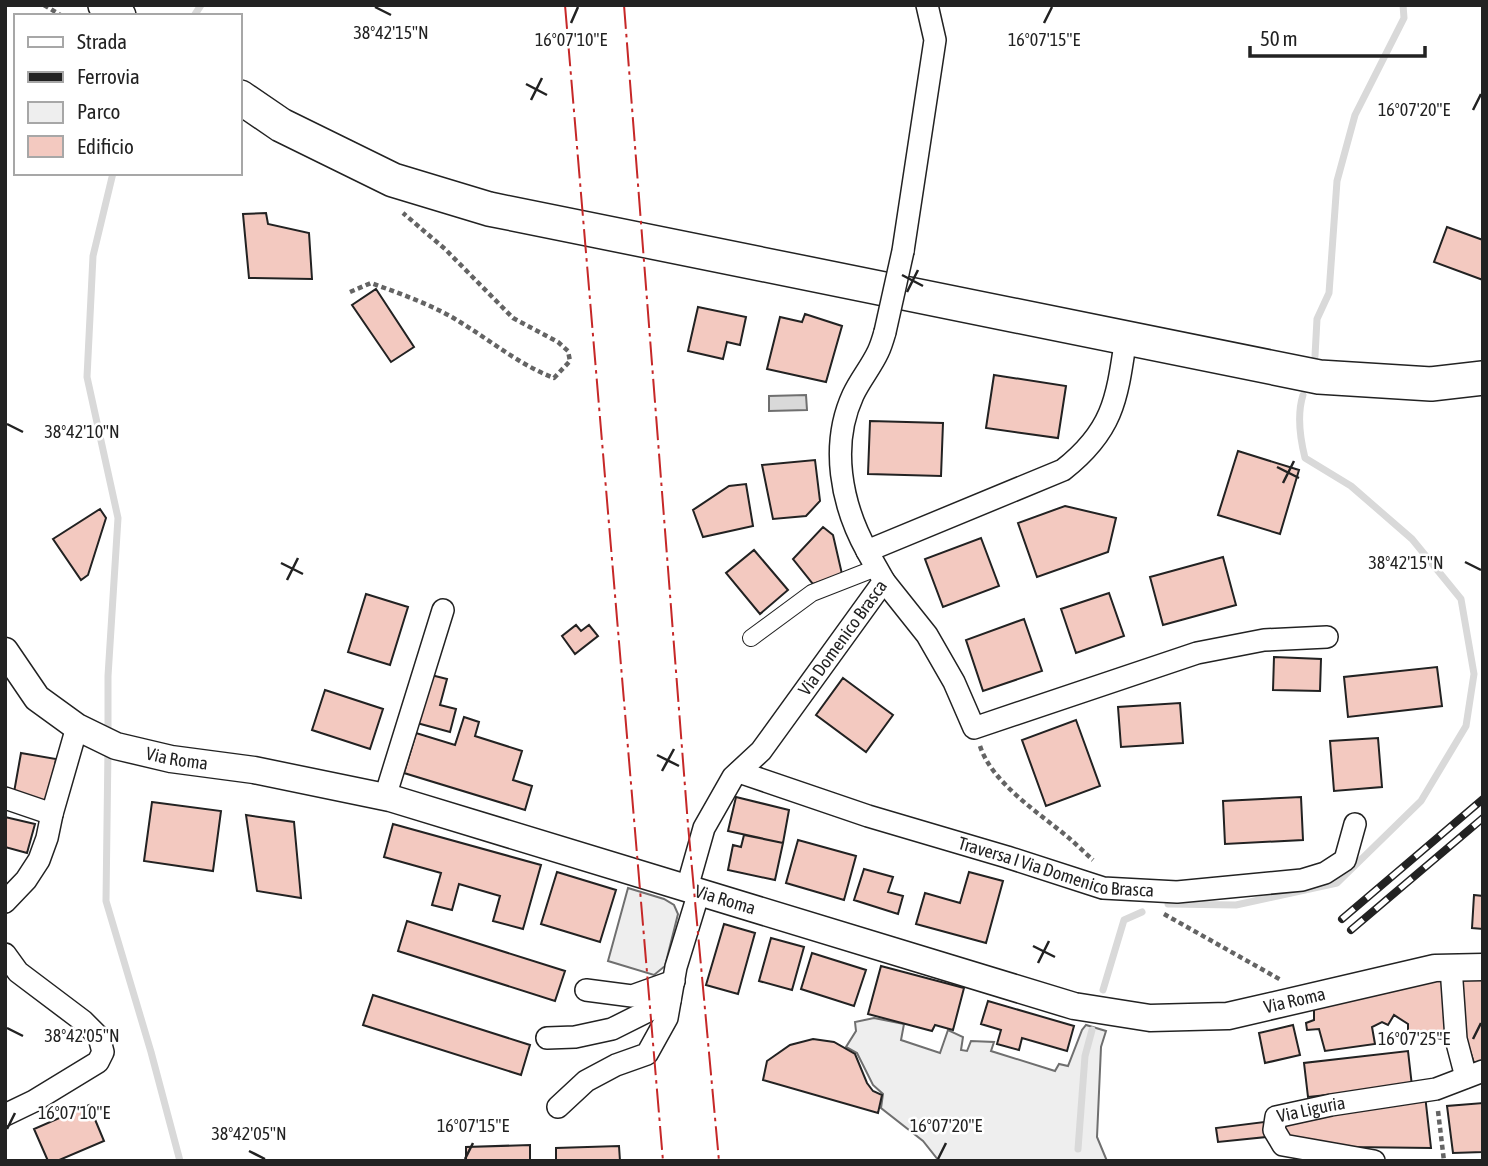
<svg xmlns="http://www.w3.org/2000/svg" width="1488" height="1166" font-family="'Asap Condensed',sans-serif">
<rect width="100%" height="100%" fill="#fff"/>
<!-- green -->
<path fill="#eee" stroke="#6f6f6f" stroke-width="2" d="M628,888l36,11 10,6 4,9 -13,52 -11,9 -46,-14z
M874,1018l30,6 -3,16 39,13 8,-23 15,7 -2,13 6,1 4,-10 23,1 -3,9 64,20 4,-7 9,2 14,-36 4,-5 20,6 -5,16 -4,90 10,24h-168l-16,-20 -42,-33 2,-14 -10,-9 -16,-32 -11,-6 10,-16 -1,-9z"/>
<!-- water -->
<path fill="#d9d9d9" stroke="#6f6f6f" stroke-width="2" d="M806,395l1,15 -38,1v-15z"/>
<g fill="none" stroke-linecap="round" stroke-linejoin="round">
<!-- stream -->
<path stroke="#d9d9d9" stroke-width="7" d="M194,16l7,-11
M1315,356l2,-37 12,-26 8,-112 18,-66 49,-97 -1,-13
M108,736v-60l10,-158 -31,-141 6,-121 20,-83
M108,748l-2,153 45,151 29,109
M1168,904l68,1 101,-22 84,-82 45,-75 8,-52 -13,-75 -49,-60 -61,-53 -46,-28c-5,-20 -8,-44 -2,-63
M1103,990l21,-70 18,-8
M1078,1149l7,-93 7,-26"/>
</g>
<!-- building -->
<path fill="#f3c9c0" stroke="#222" stroke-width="2" d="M266,213l2,11 41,9 3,46 -63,-1 -6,-64z
M1447,227l36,13v40l-49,-18z
M376,289l38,58 -23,15 -39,-57z
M698,307l48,10 -6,28 -13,-3 -4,17 -35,-8z
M805,314l37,12 -16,56 -59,-13 13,-52 22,5z
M994,375l72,11 -8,52 -72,-10z
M870,421l73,2 -2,53 -73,-2z
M1238,451l61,19 -19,64 -62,-19z
M815,460l5,41 -14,15 -33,3 -11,-54z
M746,484l7,42 -50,11 -10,-27 36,-24z
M1065,506l51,12 -8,34 -71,25 -19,-54z
M100,509l6,9 -18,57 -7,5 -28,-41z
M823,527l10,8 9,39 -29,10 -20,-25z
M981,538l18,48 -56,21 -18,-48z
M754,550l34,40 -28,24 -34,-41z
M1223,557l13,48 -73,20 -13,-48z
M1109,593l15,43 -48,17 -15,-44z
M366,594l42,13 -18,58 -42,-13z
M1024,619l18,52 -59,20 -17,-51z
M576,625l5,6 8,-6 9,11 -23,18 -13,-18z
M1274,657l47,2 -1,32 -47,-1z
M1437,667l5,39 -94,11 -4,-40z
M431,675l16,4 -7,26 16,4 -6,23 -33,-9z
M843,678l50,37 -27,37 -50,-37z
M325,690l58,19 -13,40 -58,-19z
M1180,703l3,40 -62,4 -3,-40z
M464,717l15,5 -4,14 47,15 -9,29 19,6 -7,24 -121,-37 12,-40 39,12z
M1076,720l24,66 -54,20 -24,-66z
M1378,738l4,49 -48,4 -4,-50z
M21,753l35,6 -7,45 -36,-6z
M736,797l53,13 -6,33 -55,-12z
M1301,797l2,43 -78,4 -2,-43z
M152,802l69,9 -8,60 -69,-10z
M246,815l48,7 7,76 -44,-7z
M5,817l30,7 -8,29 -22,-6z
M393,824l148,41 -18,64 -30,-8 7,-25 -41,-12 -7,26 -20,-5 9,-32 -57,-16z
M744,835l39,8 -8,37 -47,-10 5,-25 8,2z
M798,840l58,16 -12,44 -58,-17z
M864,869l29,8 -5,15 15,4 -5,18 -44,-14z
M557,872l59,18 -16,52 -59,-18z
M969,872l34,9 -17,62 -70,-19 9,-31 35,10z
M1474,895l9,1v33l-11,-1z
M407,921l158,50 -10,30 -157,-50z
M724,924l31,9 -17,61 -32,-9z
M771,938l33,9 -12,43 -33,-9z
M812,953l54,17 -12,36 -53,-17z
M881,966l83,22 -11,42 -18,-5 -3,6 -64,-17z
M1416,977l31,2 1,61 -40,-7v-9l-14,-9 -6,10 -6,-3 -10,5 3,17 -50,7 -6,-22 -12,1 -1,-7 8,-3v-13z
M1483,977v84l-9,2 -13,-40 -5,-45z
M373,995l157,50 -9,30 -158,-50z
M988,1001l86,25 -7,25 -45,-13 -3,12 -22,-6 4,-14 -20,-6z
M1293,1025l7,30 -35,8 -6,-30z
M813,1039l21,3 21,12 12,29 6,8 9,4 -4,18 -115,-33 4,-19 23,-16z
M1408,1051l4,35 -104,11 -4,-34z
M1425,1095l6,53 -82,-1 -63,-6 -5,-21z
M1483,1103v49l-30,1 -6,-47z
M89,1105l15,36 -47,20h-9l-14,-32z
M1264,1122l2,15 -48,5 -2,-14z
M530,1145v16h-64v-14z
M619,1146l1,15h-64v-13z"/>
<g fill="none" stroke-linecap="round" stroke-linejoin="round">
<!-- pedestrian casing -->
<g stroke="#222" stroke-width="18">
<path id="pedestrian" d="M751,638l61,-45 64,-25"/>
</g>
<!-- minor casing -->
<g stroke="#222" stroke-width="24">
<g id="minor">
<path d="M903,251l32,-211 -8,-35"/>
<path d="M867,551c-26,-47 -37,-106 -14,-156 7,-15 18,-28 25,-43 3,-6 5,-13 7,-20"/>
<path d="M884,581l43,54 27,47 20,46 223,-75 67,-13 63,-3"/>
<path id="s1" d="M739,772l129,44 139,41 96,31 74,4 125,-12 23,-7 20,-13 10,-36"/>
<path d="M385,797l58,-187"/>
<path d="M5,798l47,16"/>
<path id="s2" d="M687,888l17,-60 29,-51 28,-26 123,-170 -17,-30 196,-81c51,-40 54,-72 63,-133"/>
<path d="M5,902l21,-22 13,-20 8,-22 5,-24 25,-87"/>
<path d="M5,954l13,18 65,49 16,16 4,15 -5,10 -64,39 -29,14"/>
<path d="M1451,967l5,72 10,38"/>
<path d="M586,990l46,6 42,-15"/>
<path d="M547,1038l28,-1 37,-8 58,-29"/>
<path d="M558,1107l28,-26 30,-16 31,-11 20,-36 9,-51 23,-75"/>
<path id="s3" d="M1374,1161l-91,-16 -9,-15 2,-13 55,-12 105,-16 47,-18"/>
</g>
</g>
<!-- tertiary casing -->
<g stroke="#222" stroke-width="29">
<g id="tertiary">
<path id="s4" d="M5,651l32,47 40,29 39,19 55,13 83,11 136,28 684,208 76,12 78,-2 207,-48 48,-1"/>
</g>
</g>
<!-- primary casing -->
<g stroke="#222" stroke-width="36">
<path id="primary" d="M105,5l14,11
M240,97l41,28 112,55 96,29 830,168 112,7 52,-6"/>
</g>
<!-- path -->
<path stroke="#646464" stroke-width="4.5" stroke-dasharray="5 3.5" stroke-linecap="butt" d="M44,5l18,11
M350,292l21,-9c30,11 62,22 89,39 31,19 60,43 94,56l16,-17 -2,-10 -10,-9 -45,-24 -68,-69 -42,-36
M980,746c12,37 59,67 89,92 8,7 16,15 24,22
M1164,914l117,66
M1438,1111l6,50"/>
<!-- pedestrian -->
<use href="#pedestrian" stroke="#fff" stroke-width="16"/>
<!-- minor -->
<use href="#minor" stroke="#fff" stroke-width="21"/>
<!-- tertiary -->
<use href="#tertiary" stroke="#fff" stroke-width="26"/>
<!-- primary -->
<use href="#primary" stroke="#fff" stroke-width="33"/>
<!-- rail casing -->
<g stroke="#222" stroke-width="8">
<path id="rail" d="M1342,919l141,-120
M1351,930l132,-112"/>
</g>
<!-- rail -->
<use href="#rail" stroke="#fff" stroke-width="5" stroke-dasharray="16" stroke-linecap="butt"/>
<!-- minor-bridge casing -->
<g stroke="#222" stroke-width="24" stroke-linecap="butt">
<path id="minor-bridge" d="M885,332l18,-81"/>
</g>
<!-- minor-bridge -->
<use href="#minor-bridge" stroke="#fff" stroke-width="21"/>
<!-- power -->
<path stroke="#c62828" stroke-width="2" stroke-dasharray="24 5 3.5 5" stroke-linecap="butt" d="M565,5l98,1156
M624,5l64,820 31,336"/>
</g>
<!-- ticks -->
<path fill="none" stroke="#222" stroke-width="2.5" d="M375,7l16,8M571,23l7,-16M1044,23l8,-16M526,84l21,11M531,100l11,-22M1473,110l8,-16M902,275l21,11M907,292l11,-22M7,424l16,8M1277,467l22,11M1283,483l11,-22M1465,562l16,8M281,563l22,11M287,580l11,-22M657,755l22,11M662,771l12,-22M1033,946l22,11M1038,963l11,-22M7,1028l16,8M1473,1039l8,-16M7,1129l8,-16M249,1151l16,8M465,1159l8,-16M938,1159l8,-16"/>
<g text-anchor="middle" stroke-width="5" stroke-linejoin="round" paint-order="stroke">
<!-- street labels -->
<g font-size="18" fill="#222" stroke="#fff">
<text dy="6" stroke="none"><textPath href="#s2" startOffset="299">Via Domenico Brasca</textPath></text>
<text dy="6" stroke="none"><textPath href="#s4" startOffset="212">Via Roma</textPath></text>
<text dy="6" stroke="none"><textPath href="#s1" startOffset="332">Traversa I Via Domenico Brasca</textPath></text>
<text dy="6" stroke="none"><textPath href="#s4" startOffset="779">Via Roma</textPath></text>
<text dy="6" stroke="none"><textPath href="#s4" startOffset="1367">Via Roma</textPath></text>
<text dy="6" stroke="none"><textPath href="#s3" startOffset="159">Via Liguria</textPath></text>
</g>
</g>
<g font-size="18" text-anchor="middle" fill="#222" stroke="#fff" stroke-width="5" stroke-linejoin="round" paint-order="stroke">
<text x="391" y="39">38°42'15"N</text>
<text x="571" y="46">16°07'10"E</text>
<text x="1044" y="46">16°07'15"E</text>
<text x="1414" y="116">16°07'20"E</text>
<text x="82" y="438">38°42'10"N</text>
<text x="1406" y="569">38°42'15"N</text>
<text x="82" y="1042">38°42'05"N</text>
<text x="1414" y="1045">16°07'25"E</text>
<text x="74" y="1119">16°07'10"E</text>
<text x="473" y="1132">16°07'15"E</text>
<text x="946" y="1132">16°07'20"E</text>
<text x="249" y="1140">38°42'05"N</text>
</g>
<!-- border -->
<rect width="1488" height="1166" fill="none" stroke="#222222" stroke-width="14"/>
<!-- legend -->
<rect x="14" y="14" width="228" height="161" fill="#ffffff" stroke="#a7a7a7" stroke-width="2"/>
<rect x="28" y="37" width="35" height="10" fill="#ffffff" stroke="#a7a7a7" stroke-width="2"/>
<text x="77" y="49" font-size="21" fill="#222222">Strada</text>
<rect x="28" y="72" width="35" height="10" fill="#222222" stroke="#a7a7a7" stroke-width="2"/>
<text x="77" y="84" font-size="21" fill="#222222">Ferrovia</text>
<rect x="28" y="102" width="35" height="21" fill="#eeeeee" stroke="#a7a7a7" stroke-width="2"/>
<text x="77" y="119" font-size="21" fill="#222222">Parco</text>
<rect x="28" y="136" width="35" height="21" fill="#f3c9c0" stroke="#a7a7a7" stroke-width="2"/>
<text x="77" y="154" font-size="21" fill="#222222">Edificio</text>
<!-- scale -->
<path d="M1250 46v10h175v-10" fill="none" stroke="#222222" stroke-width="3.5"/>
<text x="1260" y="46" font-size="21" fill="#222222" stroke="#ffffff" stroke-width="5" paint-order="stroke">50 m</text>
</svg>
